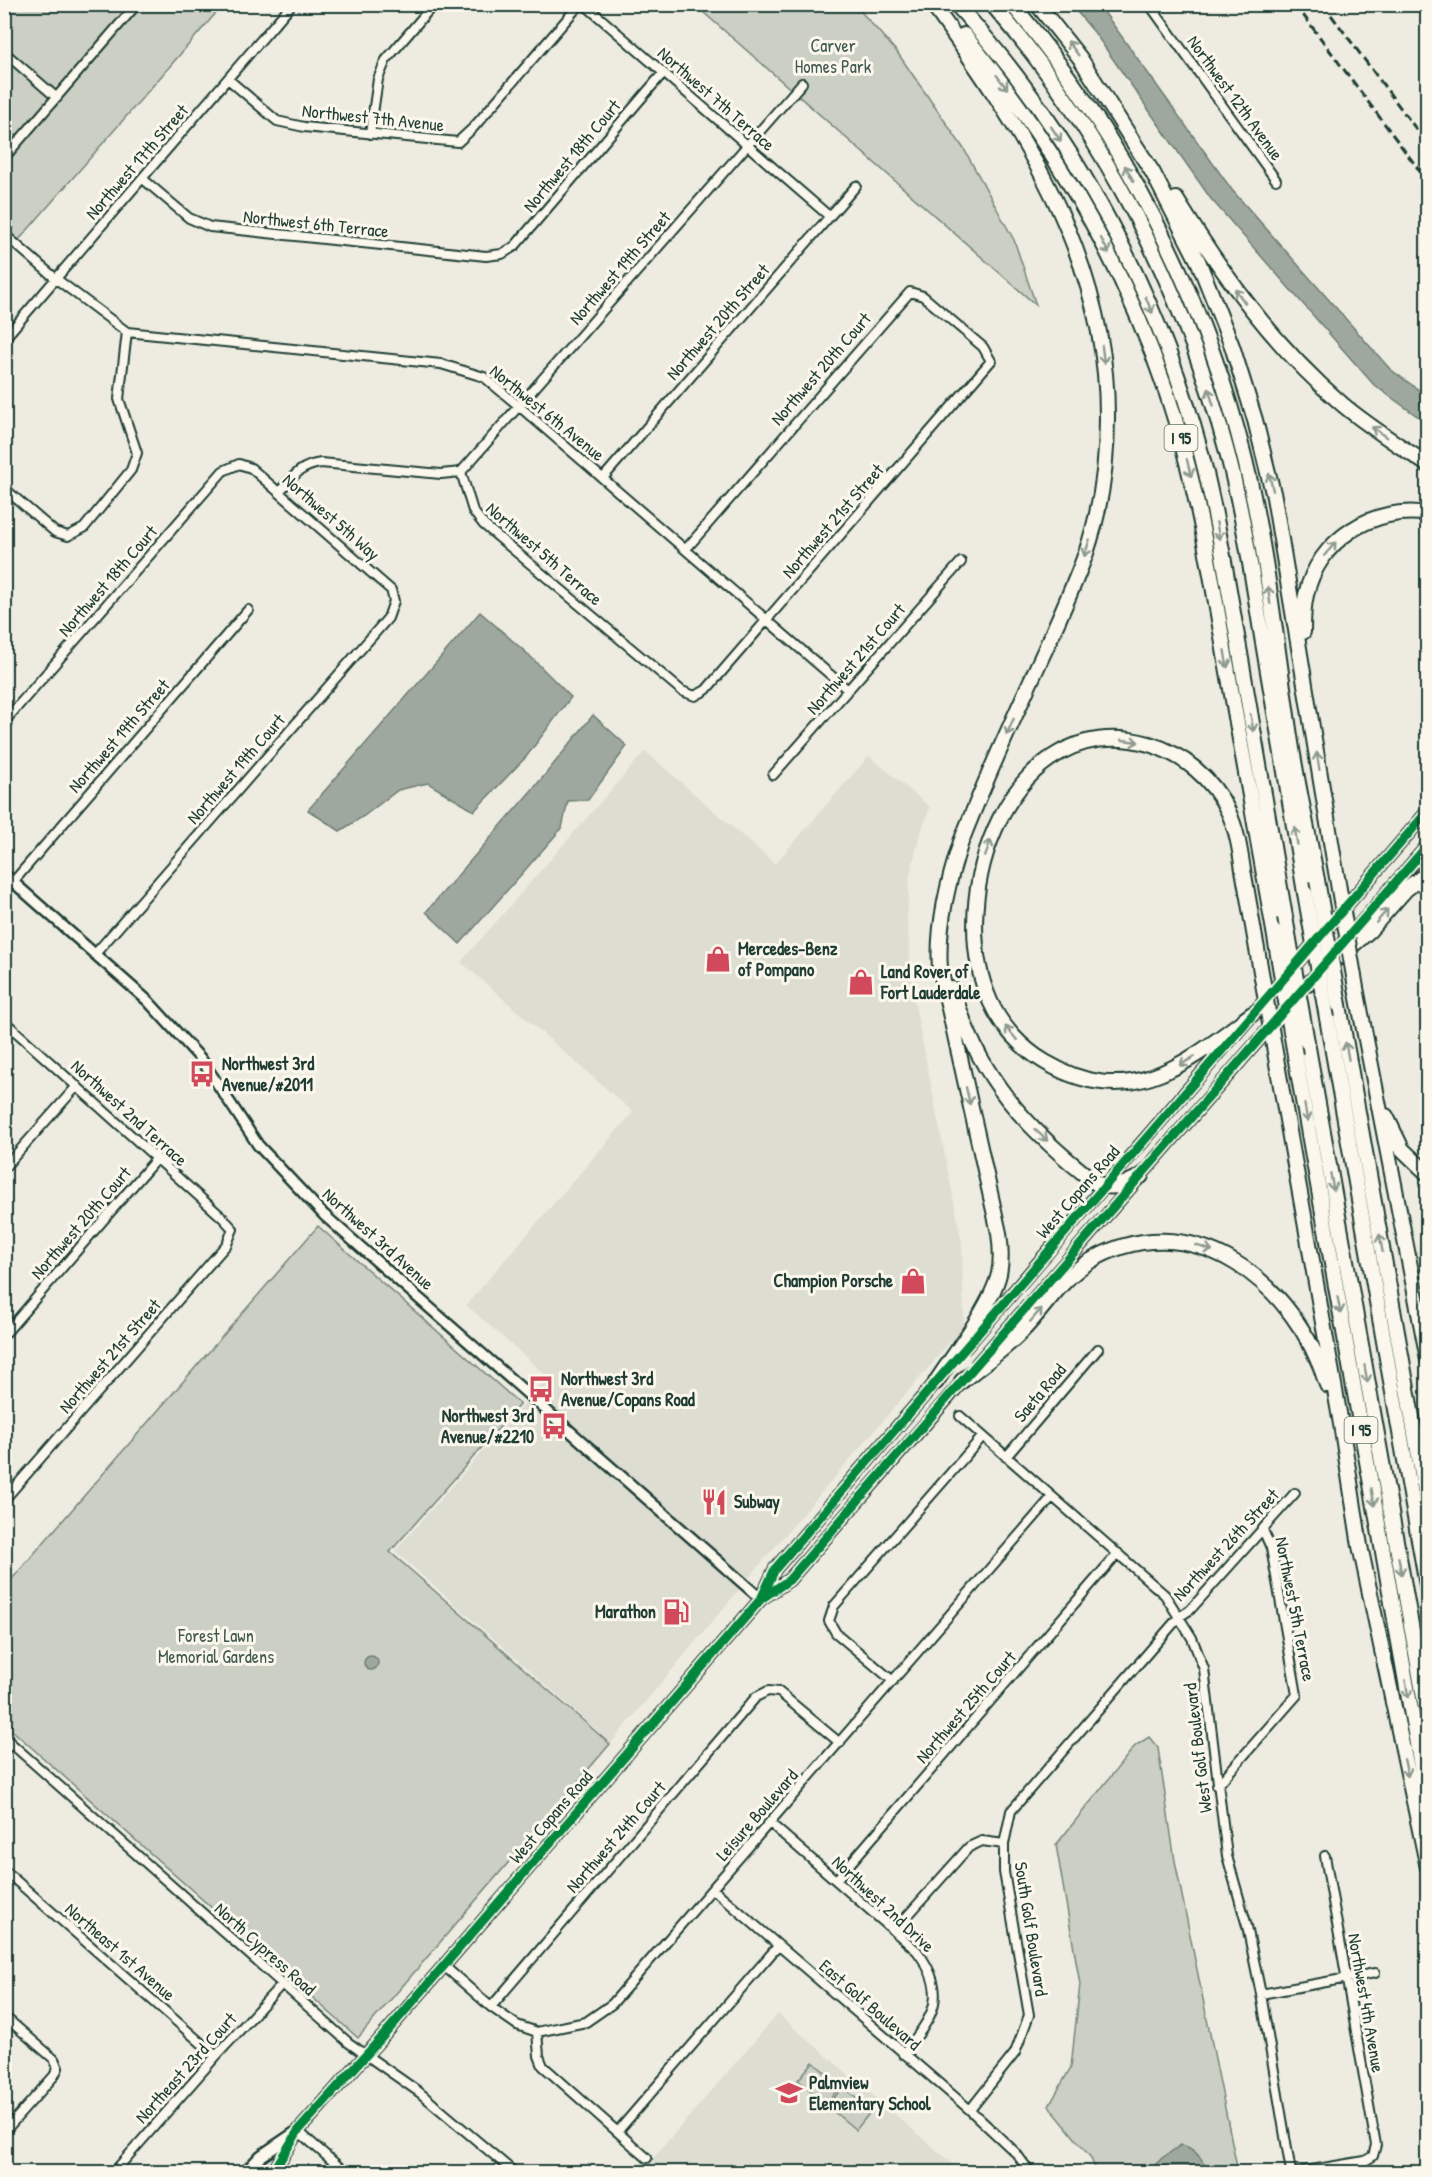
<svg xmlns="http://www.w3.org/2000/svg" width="1432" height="2177" font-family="'Patrick Hand',sans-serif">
<rect width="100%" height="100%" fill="#eeece1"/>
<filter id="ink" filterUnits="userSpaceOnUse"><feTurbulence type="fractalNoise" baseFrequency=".0167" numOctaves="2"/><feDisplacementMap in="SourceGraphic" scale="12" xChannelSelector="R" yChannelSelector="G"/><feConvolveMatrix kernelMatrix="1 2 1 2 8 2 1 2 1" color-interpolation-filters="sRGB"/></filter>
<g filter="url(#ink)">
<!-- built -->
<path fill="#ddddd2" d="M645,751l130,113 94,-108 61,51 -11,31 -9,36 -3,44 6,76 49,248 2,84 -202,236 -151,181 -216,-192 153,-174 -82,-72 167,-193 -172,-150z
M778,2014l184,158h-321z"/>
<!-- green -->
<path fill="#cbcfc4" stroke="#75867c" stroke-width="1.5" d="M5,5h218l-218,251z
M695,5h160l42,47 67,97 50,91 22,65z
M318,1226l202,178 -130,148 220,192 -252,294 -353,-314v-137z
M1149,1737l9,11 17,113 63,311h-142l-5,-14 -42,-52 22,-39 9,-83 -24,-139 79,-99z
M813,2062l28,24 -15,18 -28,-24z
M843,2087l28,24 -15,19 -29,-24z"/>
<!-- water -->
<path fill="#9fa89f" stroke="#6c7d74" stroke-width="1.5" d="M1071,5h28l133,185 158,179 37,27v27l-53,-38 -163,-186 -117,-167z
M480,612l50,44 41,41 -45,60 -52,54 -46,-28 -30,7 -34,26 -24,15 -32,-21z
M593,715l34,31 -39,54 -20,1 -6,27 -102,116 -34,-32 118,-136z
M364 1663a7 7 0 1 1 14 0a7 7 0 1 1-14 0Z
M1181,2145c14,2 22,17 30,27h-63l14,-14z"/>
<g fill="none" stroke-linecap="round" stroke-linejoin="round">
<!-- minor casing -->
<g stroke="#1f3d34" stroke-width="12">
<path id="minor" d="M584,4l245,212
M1149,4l127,176
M4,52l53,46
M228,79l49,42 27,6 154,15 15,-14 107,-124
M370,134l8,-55 8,-19 48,-56
M4,158l133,-154
M143,179l46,39 21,9 276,29 16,-2 13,-8 148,-173
M4,234l51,44 72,54 314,32 43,13 36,30 328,283
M4,339l288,-335
M461,472l341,-389
M603,478l253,-292
M4,488l51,44 13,4 16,-8 47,-58 6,-17 -18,-54 8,-67
M279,492c14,-15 20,-26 42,-29l120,11 20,-2 12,39 11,14 198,166 13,5 11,-6 285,-329 -8,-14 -60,-51 -13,-4 -224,257
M4,722l219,-251 16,-7 12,4 140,122 3,11 -6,17 -293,336
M773,775l188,-213
M13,882l235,-272
M4,1021l219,197 10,11 -6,15 -223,256
M4,1168l73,-82
M4,1335l153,-177
M960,1416l205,179 27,43 12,31 23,187 20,70 14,68 30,178
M1006,1457l92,-108
M893,1681l-57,-48 -7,-12 5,-15 149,-170
M4,1737l345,306 70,49 95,80
M4,1751l7,-8
M1217,1786l80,-91 -26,-147 -8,-18
M770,1823l147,128c33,44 16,66 -14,103
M4,1870l212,186
M836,1880l282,-327
M713,1889l257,221 46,43 14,19
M894,1931l75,-84 13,-6 22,3
M444,1966l47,41 26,18 20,7 49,-10 26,-18 440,-507
M1261,1994l114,-21
M491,2007l265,-310 12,-6 11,1 61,51
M4,2016l50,43 4,9 -4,8 -50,56
M537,2032l2,24 4,10 104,92
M970,2110l45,-57 14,-38 -25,-143v-28l7,-33 168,-194 11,-7 105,-117
M298,2131l47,41
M618,2131l160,-185
M114,2172l102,-116 65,-71
M1299,2172l66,-11 8,-5 3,-11 -51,-289"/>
</g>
<!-- tertiary casing -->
<g stroke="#1f3d34" stroke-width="14">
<path id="tertiary" d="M4,874l144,127 53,58 57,86 66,70 437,384"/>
</g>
<!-- secondary casing -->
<g stroke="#1f3d34" stroke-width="15">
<path id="secondary" d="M1330,959l98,-114
M965,1348l463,-537
M977,1364l313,-360
M761,1599l14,-30 166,-193
M246,2172l15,-16 34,-23
M273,2172l25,-41 86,-96 377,-436 28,-19 178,-204"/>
</g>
<!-- motorway casing -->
<g stroke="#1f3d34" stroke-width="18">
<path id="motorway" d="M932,4c90,125 176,254 175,414 0,45 -6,91 -21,135 -12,33 -27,65 -41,97 -29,63 -59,127 -84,192 -13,39 -24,85 -21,126l59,265c2,14 3,27 0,41 -8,32 -44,79 -63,108
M956,4c116,126 201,285 245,449 17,66 27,133 39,200 15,88 30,176 45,264
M992,4c112,129 191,284 235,448 16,61 25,123 35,185 15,85 29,171 43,256
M1012,4c110,131 192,290 233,456 22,91 31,184 45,276 7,48 18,96 27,144
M1037,4l43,54 73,115 46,90 33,83 23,74 19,77 60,363
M964,35c88,107 158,225 202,356 29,86 44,175 59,264 16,92 33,184 49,276
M1176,199c47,76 98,147 166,205 27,23 57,41 86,61
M1303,632c0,-12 0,-25 3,-37 12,-55 67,-90 122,-81
M1308,984l61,-53 37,-42 22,-16
M1356,988l72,371
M953,989c23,86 74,141 143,194 17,8 30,1 45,-7
M1339,1005l89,502
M1252,1014c-66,50 -122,98 -207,48 -24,-14 -44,-36 -55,-61 -47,-104 20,-296 159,-257 34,10 64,35 79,67 9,19 12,39 15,59 5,26 9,52 14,79
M1327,1018l101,573
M1307,1042l121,678
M1295,1055l133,751
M1279,1075l62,349 19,122 68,322
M1386,1116l16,33 26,25
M962,1381c19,-16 42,-31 59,-49 22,-22 39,-52 66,-69 103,-64 210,21 240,122"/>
</g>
<!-- minor -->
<use href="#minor" stroke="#fbf7ec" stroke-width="8"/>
<!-- tertiary -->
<use href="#tertiary" stroke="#fbf7ec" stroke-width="9"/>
<!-- secondary -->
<use href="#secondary" stroke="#fbf7ec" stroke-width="10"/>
<!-- motorway -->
<use href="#motorway" stroke="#fbf7ec" stroke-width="14"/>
<!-- rail -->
<path stroke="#1f3d34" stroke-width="3" stroke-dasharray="9 4.5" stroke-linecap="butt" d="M1295,4l133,178
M1323,4l105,141"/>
<!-- motorway-bridge casing -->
<g stroke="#1f3d34" stroke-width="18" stroke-linecap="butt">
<path id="motorway-bridge" d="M1334,860l22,128
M1317,880l22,125
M1305,893l22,125
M1285,917l22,125
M1274,931l21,124
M1257,949l22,126"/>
</g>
<!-- motorway-bridge -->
<use href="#motorway-bridge" stroke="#fbf7ec" stroke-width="14"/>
<!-- cycleway casing -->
<g stroke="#fbf7ec" stroke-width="13">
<path id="cycleway" d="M761,1599l14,-30 653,-758
M273,2172l25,-41 86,-96 377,-436 28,-19 639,-735"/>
</g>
<!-- cycleway -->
<use href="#cycleway" stroke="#00873e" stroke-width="9"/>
</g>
<!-- one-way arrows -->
<defs><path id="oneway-shaft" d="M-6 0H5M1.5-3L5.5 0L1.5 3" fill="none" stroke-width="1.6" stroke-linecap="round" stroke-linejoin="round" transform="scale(1.5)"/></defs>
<g stroke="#8d9a90">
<use href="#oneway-shaft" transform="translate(1073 48) rotate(-127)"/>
<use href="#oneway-shaft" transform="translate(1002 82) rotate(52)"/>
<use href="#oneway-shaft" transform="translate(1056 134) rotate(56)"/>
<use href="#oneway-shaft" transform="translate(1129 173) rotate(-119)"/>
<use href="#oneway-shaft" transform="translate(1105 246) rotate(63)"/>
<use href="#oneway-shaft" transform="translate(1240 296) rotate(-126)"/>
<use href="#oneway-shaft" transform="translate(1149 305) rotate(67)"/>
<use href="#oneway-shaft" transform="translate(1103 355) rotate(83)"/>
<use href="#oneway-shaft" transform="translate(1211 397) rotate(-107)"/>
<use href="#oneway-shaft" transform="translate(1379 432) rotate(-145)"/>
<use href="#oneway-shaft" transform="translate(1189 468) rotate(76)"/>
<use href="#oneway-shaft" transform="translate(1271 482) rotate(-103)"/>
<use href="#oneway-shaft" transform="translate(1218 531) rotate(79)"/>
<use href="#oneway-shaft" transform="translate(1087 548) rotate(108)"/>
<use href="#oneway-shaft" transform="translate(1330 549) rotate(-49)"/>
<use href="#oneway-shaft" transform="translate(1269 595) rotate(-98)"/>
<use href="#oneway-shaft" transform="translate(1226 659) rotate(80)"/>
<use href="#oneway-shaft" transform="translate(1252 723) rotate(80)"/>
<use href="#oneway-shaft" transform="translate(1010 727) rotate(114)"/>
<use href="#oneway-shaft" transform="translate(1130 741) rotate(8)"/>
<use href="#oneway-shaft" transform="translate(1318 761) rotate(-99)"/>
<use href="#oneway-shaft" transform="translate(1296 836) rotate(-99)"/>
<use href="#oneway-shaft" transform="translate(988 848) rotate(-72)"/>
<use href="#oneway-shaft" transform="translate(1382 916) rotate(-49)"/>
<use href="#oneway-shaft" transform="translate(1011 1033) rotate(-131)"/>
<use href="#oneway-shaft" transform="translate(1347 1051) rotate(-100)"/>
<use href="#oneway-shaft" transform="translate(1187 1061) rotate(149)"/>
<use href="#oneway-shaft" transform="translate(968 1096) rotate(77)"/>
<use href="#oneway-shaft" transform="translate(1306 1113) rotate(80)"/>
<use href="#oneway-shaft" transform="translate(1041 1135) rotate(42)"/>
<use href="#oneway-shaft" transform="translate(1332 1182) rotate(80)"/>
<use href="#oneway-shaft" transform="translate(1381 1243) rotate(-100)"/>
<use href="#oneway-shaft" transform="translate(1204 1248) rotate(18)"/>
<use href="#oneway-shaft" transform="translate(1339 1305) rotate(80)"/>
<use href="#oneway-shaft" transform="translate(1036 1315) rotate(-49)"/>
<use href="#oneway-shaft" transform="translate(1366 1374) rotate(80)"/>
<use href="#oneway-shaft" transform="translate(1373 1497) rotate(80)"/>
<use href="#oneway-shaft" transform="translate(1400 1566) rotate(80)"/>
<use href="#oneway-shaft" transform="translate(1407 1689) rotate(80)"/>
<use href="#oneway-shaft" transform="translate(1406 1768) rotate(78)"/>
</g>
</g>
<!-- icons -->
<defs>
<g id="shop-bare" transform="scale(2.07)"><path d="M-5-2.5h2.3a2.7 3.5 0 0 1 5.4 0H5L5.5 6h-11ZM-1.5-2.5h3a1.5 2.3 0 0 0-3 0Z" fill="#d1495b" stroke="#fbf7ec" stroke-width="2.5" paint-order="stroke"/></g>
<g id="bus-bare" transform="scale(2.07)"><path d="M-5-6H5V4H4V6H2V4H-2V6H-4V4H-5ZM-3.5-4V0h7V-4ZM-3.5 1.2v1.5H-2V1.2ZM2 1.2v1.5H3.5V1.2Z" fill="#d1495b" stroke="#fbf7ec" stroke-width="2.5" paint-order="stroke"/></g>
<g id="restaurant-bare" transform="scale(2.07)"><path d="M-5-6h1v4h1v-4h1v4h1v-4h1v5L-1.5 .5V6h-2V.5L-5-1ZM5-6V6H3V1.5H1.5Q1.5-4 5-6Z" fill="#d1495b" stroke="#fbf7ec" stroke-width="2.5" paint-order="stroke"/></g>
<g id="fuel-bare" transform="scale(2.07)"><path d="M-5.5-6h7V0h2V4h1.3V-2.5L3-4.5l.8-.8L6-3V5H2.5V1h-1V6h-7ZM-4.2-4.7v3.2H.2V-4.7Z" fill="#d1495b" stroke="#fbf7ec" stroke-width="2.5" paint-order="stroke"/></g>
<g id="school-bare" transform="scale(2.07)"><path d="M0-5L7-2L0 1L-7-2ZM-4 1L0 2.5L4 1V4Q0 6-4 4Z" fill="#d1495b" stroke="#fbf7ec" stroke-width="2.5" paint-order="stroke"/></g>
</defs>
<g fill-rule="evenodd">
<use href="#shop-bare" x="718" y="959"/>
<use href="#shop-bare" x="861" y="982"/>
<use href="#bus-bare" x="202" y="1074"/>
<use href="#shop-bare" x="913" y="1281"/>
<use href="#bus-bare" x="541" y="1389"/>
<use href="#bus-bare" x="554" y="1426"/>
<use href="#restaurant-bare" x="714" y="1502"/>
<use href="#fuel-bare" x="676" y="1612"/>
<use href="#school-bare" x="789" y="2093"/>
</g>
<g text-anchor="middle" stroke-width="6" stroke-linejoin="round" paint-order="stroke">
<!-- shield labels -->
<g fill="#fbf7ec" stroke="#61756b" stroke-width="1.5">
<rect x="1164.5" y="425" width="33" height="26" rx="4.5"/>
<rect x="1344.5" y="1417" width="33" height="26" rx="4.5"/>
</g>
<g font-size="16" font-weight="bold" fill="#1f3d34">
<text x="1181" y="444">I 95</text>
<text x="1361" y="1436">I 95</text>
</g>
<!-- park labels -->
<g font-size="18" fill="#415a51" stroke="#fbf7ec">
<text x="833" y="52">Carver<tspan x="833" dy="21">Homes Park</tspan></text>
<text x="216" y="1642">Forest Lawn<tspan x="216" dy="21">Memorial Gardens</tspan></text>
</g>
<!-- street labels -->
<g font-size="18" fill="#1f3d34" stroke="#fbf7ec">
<text transform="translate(1235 98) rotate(54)" y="6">Northwest 12th Avenue</text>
<text transform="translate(716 99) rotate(41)" y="6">Northwest 7th Terrace</text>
<text transform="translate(373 118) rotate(6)" y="6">Northwest 7th Avenue</text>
<text transform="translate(572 156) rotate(-50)" y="6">Northwest 18th Court</text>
<text transform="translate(137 162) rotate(-49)" y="6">Northwest 17th Street</text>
<text transform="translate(316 224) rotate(6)" y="6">Northwest 6th Terrace</text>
<text transform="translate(620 268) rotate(-49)" y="6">Northwest 19th Street</text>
<text transform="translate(718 322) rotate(-49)" y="6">Northwest 20th Street</text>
<text transform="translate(821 369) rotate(-49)" y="6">Northwest 20th Court</text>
<text transform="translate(547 413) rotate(39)" y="6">Northwest 6th Avenue</text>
<text transform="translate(331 517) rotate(41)" y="6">Northwest 5th Way</text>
<text transform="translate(833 521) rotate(-49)" y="6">Northwest 21st Street</text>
<text transform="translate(544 554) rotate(41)" y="6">Northwest 5th Terrace</text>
<text transform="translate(108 581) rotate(-49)" y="6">Northwest 18th Court</text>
<text transform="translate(856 659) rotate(-49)" y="6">Northwest 21st Court</text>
<text transform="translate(119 736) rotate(-49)" y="6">Northwest 19th Street</text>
<text transform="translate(236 769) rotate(-49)" y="6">Northwest 19th Court</text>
<text transform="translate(129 1113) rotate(42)" y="6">Northwest 2nd Terrace</text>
<text transform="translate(1078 1192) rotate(-49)" y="6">West Copans Road</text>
<text transform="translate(81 1223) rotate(-49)" y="6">Northwest 20th Court</text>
<text transform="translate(378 1239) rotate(42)" y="6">Northwest 3rd Avenue</text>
<text transform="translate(110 1356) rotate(-49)" y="6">Northwest 21st Street</text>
<text transform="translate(1040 1393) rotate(-50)" y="6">Saeta Road</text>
<text transform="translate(1226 1545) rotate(-47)" y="6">Northwest 26th Street</text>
<text transform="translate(1295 1609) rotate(79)" y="6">Northwest 5th Terrace</text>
<text transform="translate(966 1707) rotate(-49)" y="6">Northwest 25th Court</text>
<text transform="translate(1198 1748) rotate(-97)" y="6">West Golf Boulevard</text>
<text transform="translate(757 1815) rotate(-49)" y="6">Leisure Boulevard</text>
<text transform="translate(551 1817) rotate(-49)" y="6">West Copans Road</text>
<text transform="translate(616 1837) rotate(-49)" y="6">Northwest 24th Court</text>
<text transform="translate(883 1904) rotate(43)" y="6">Northwest 2nd Drive</text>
<text transform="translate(1031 1929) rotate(81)" y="6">South Golf Boulevard</text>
<text transform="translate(265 1949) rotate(42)" y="6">North Cypress Road</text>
<text transform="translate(120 1952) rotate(41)" y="6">Northeast 1st Avenue</text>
<text transform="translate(1366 2003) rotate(80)" y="6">Northwest 4th Avenue</text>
<text transform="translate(870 2005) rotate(41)" y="6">East Golf Boulevard</text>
<text transform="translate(186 2068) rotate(-48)" y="6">Northeast 23rd Court</text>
</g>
<!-- poi labels -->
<g font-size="18" font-weight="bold" fill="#1f3d34" stroke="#fbf7ec" text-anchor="start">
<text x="738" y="955">Mercedes-Benz<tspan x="738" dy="21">of Pompano</tspan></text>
<text x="881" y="978">Land Rover of<tspan x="881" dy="21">Fort Lauderdale</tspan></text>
<text x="222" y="1070">Northwest 3rd<tspan x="222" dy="21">Avenue/#2011</tspan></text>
<text x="893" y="1287" text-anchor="end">Champion Porsche</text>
<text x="561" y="1385">Northwest 3rd<tspan x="561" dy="21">Avenue/Copans Road</tspan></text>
<text x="534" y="1422" text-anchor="end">Northwest 3rd<tspan x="534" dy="21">Avenue/#2210</tspan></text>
<text x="734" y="1508">Subway</text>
<text x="656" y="1618" text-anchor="end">Marathon</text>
<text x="809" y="2089">Palmview<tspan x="809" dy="21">Elementary School</tspan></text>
</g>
</g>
<!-- margin -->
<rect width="1432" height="2177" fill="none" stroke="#fbf7ec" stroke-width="24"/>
<rect x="12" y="12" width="1408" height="2153" fill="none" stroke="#1f3d34" stroke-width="2" filter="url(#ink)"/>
</svg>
